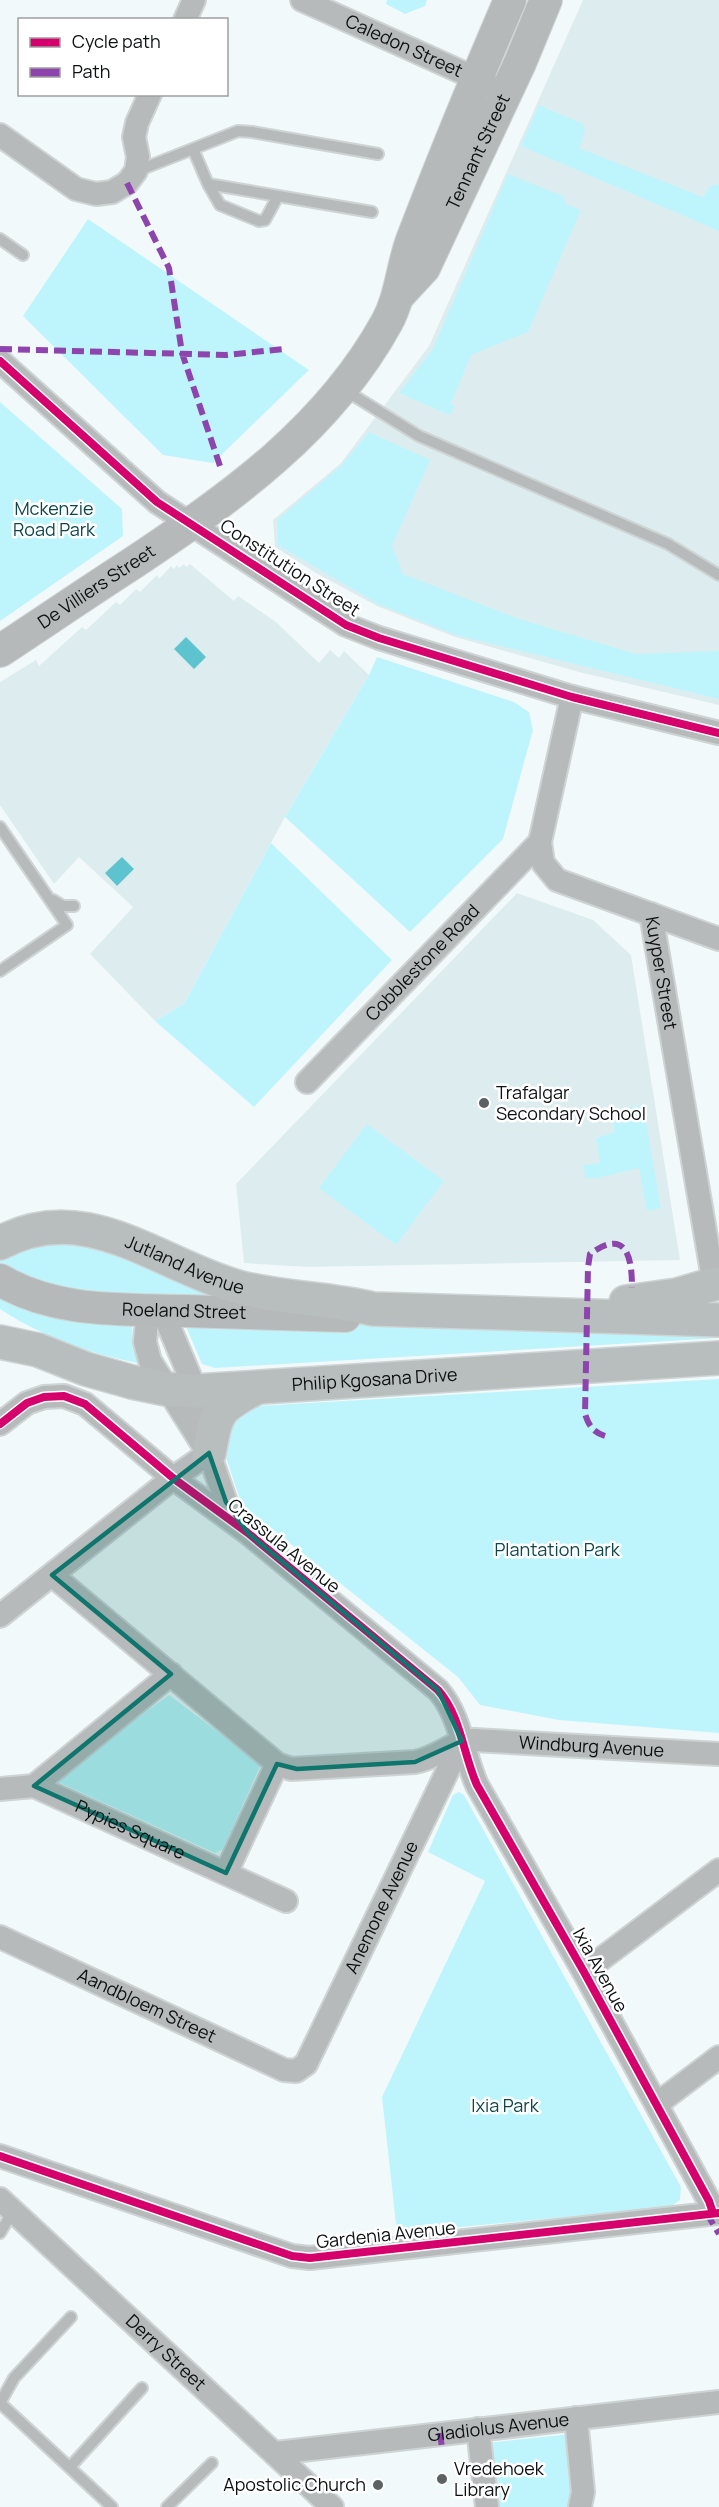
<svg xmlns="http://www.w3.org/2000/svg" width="719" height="2507" font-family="Manrope,sans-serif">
<rect width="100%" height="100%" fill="#f2f9fa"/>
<!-- built -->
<path fill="#ddedef" d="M583,0h136v705l-140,-33 -124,-35 -78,-31 -61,-33 -41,-26 -2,-27 68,-57 88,-117z
M184,564l2,3 4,-3 44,37 4,-5 38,26 43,41 11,-13 9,8 5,-7 25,24 -84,142 -101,187 -29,17 -65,-67 43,-47 -54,-50 -25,27 -54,-79v-123l36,-22 3,6 43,-39 4,3 30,-28 4,3 16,-16 4,3 17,-17 2,4 12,-13 3,3 3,-4 2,3z
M517,893l76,27 38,35 49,305 -373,7 -63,-4 -8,-79z"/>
<!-- green -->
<path fill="#bef5fc" d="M387,0h40l-2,6 -20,8 -19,-10z
M539,105l44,19 2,7 -6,17 124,49 7,-11 9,-2v47l-198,-85z
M508,174l55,22 3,8 15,6 -53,122 -57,23 -20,49 4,2 -5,9 -51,-22 34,-44z
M88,219l221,151 -96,93 -50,-8 -140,-139z
M0,402l122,107 1,27 -123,85z
M369,432l61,28 -38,86 11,28 116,45 117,35 83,-3v48l-263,-64 -78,-31 -100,-59 -1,-25 65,-55z
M377,657l137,45 15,10 4,18 -30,109 -93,93 -125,-115 84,-142z
M271,843l121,117 -138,147 -99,-86 29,-17z
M643,1105l18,103 -14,3 -8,-43 -41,10h-13l-1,-13 16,-2 -4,-25 19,-6 -2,-9 15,-3 -1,-12z
M367,1124l77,57 -48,64 -77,-57z
M97,1239l121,57 -33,1 -104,-5 -29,-6 -52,-22v-5l27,-17z
M0,1292l132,32 1,21 11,19c-52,-9 -100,-26 -144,-55z
M404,1320l315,8v10l-504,30 -13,-4 -18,-42z
M719,1379v354l-160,-13 -79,-15 -22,-28 -216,-172 -23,-68 24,-30z
M169,1695l92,69 -38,85 -8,4 -157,-71 -2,-5z
M459,1792l5,3 217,392 -1,13 -10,7 -273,26 -15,-136 103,-216 -57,-29 25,-57z
M571,2434l5,59 -5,14h-78l-6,-64z"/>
<!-- water -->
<path fill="#5dc3ce" d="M186,637l20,20 -12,12 -20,-20z
M122,857l12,12 -17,17 -12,-13z"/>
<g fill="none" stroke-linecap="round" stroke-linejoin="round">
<!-- lane casing -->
<g stroke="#ced3d4" stroke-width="14">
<path id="lane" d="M193,149l15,35 164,28
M137,171l101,-40 14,1 126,22
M208,184l12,21 39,16 6,-1 13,-24
M0,239l23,16
M343,389l76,47 249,108 51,31
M0,827l67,98 -67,46
M53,900l10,6h11
M0,2233l13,-22
M0,2403l112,104
M0,2403l14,-25 57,-61
M70,2467l72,-79
M167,2507l45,-44"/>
</g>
<!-- street casing -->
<g stroke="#ced3d4" stroke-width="26">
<g id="street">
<path id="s1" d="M302,0l186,84"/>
<path d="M185,20l9,-20"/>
<path d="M0,135l76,54 20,5 16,-2 15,-9 9,-12 2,-14 -4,-20 3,-14 13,-29"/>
<path d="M0,361l157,141 189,123 33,13 193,59 147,36"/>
<path d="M572,697l-32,145 3,21 14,17 162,59"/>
<path id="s2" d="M651,914l63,370h5"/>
<path id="s3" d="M307,1082l233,-240"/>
<path d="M148,1310l-3,32 5,19 55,87"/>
<path d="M162,1310l34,81 13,62 17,49 13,20"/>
<path d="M0,1424l27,-21 17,-6 20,-1 21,8 88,74 75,55 190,157c23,26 25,64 39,95l107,187 125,229 4,12"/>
<path id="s4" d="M52,1575l225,189 14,5 124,-7c22,-4 38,-21 59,-22l245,14"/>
<path d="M0,1616l173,-138 36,-25"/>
<path d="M34,1786l137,-112"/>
<path id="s5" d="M0,1789l34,-3 252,115"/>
<path d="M226,1873l51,-109"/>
<path id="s6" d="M0,1937l284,133 12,1 10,-7 156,-323"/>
<path d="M584,1972l135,-102"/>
<path d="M657,2104l62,-47"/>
<path d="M0,2156l292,100 18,2 409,-45"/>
<path id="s7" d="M0,2199l332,308"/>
<path d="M576,2418l7,74 -3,15"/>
<path d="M478,2429l9,78"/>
<path id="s8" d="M276,2453l443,-51"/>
</g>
</g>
<!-- secondary casing -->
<g stroke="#ced3d4" stroke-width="34">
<g id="secondary">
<path id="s9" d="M399,295l25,-27 96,-205 26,-63"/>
<path id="s10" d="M0,651c44,-29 88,-59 133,-88 98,-65 196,-135 254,-241 14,-26 15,-55 25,-82 31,-81 64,-161 98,-240"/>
<path id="s11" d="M0,1280c56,33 120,29 184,31 53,2 107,3 161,5"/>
</g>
</g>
<!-- primary casing -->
<g stroke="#ced3d4" stroke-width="36">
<g id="primary">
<path id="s12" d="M0,1243c86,-46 157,21 238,44 44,12 90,11 135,22l346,11"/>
<path d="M626,1302l51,-7 37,-11"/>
<path id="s13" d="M0,1342l38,8 48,19 46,13 34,7 30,2 523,-33"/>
<path d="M209,1453c8,-41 7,-44 45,-64"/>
</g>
</g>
<!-- lane -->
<use href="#lane" stroke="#b7babb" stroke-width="10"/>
<!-- street -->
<use href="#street" stroke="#b7babb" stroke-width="22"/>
<!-- secondary -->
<use href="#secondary" stroke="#b6b9b9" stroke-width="32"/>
<!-- primary -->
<use href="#primary" stroke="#b8bdbe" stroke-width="33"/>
<!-- quiet -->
<path stroke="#8e44ad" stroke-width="6" stroke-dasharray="12 6" stroke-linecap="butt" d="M127,183l42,85 13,85 38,113
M0,349l226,6 58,-6
M605,1436c-12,-4 -16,-10 -20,-22l3,-147 2,-13c37,-27 42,4 42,34
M707,2214l12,20
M440,2433l2,15"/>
<!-- cycleway casing -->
<g stroke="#fff" stroke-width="11">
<path id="cycleway" d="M0,361l157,141 189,123 33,13 193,59 147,36
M0,1424l27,-21 17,-6 20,-1 21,8 88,74 75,55 190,157c23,26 25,64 39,95l107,187 125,229 4,12
M0,2156l292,100 18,2 409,-45"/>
</g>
<!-- cycleway -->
<use href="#cycleway" stroke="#d6006c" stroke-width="8"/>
</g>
<!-- marked area -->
<path fill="#0f766e" fill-opacity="0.2" stroke="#0f766e" stroke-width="4.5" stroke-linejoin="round" d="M209,1453l17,49 22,31 190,157 24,51 -47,21 -118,7 -20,-5 -51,109 -192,-87 137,-112 -119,-99z"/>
<!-- markers -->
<g fill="#5c6263" stroke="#fff" stroke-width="2">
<circle cx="484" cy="1103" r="6"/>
<circle cx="442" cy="2479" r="6"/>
<circle cx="378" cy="2485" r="6"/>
</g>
<g text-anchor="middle" stroke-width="5" stroke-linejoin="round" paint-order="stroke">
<!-- street labels -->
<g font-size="18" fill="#0c1011" stroke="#fff">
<text dy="6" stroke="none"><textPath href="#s1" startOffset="112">Caledon Street</textPath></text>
<text dy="6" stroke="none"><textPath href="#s9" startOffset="165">Tennant Street</textPath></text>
<text transform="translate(290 568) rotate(33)" y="6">Constitution Street</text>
<text dy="6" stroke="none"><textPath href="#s10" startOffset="116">De Villiers Street</textPath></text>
<text dy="6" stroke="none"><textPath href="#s3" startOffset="166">Cobblestone Road</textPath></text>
<text dy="6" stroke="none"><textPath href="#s2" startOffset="60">Kuyper Street</textPath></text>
<text dy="6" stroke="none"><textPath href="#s12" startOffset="194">Jutland Avenue</textPath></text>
<text dy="6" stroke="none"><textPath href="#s11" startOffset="189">Roeland Street</textPath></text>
<text dy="6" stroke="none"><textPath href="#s13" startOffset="382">Philip Kgosana Drive</textPath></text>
<text transform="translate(284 1546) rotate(39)" y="6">Crassula Avenue</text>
<text dy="6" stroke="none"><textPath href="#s4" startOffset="614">Windburg Avenue</textPath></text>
<text dy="6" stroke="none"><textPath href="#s5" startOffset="140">Pypies Square</textPath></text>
<text dy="6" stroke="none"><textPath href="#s6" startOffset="512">Anemone Avenue</textPath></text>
<text transform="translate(600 1970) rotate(61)" y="6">Ixia Avenue</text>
<text dy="6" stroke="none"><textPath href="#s6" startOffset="162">Aandbloem Street</textPath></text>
<text transform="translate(386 2235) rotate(-6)" y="6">Gardenia Avenue</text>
<text dy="6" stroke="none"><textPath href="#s7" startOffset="226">Derry Street</textPath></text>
<text dy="6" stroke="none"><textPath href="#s8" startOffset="224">Gladiolus Avenue</textPath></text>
</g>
<!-- park labels -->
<g font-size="18" fill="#0d474d" stroke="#fff">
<text x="54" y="515">Mckenzie<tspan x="54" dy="21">Road Park</tspan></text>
<text x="557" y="1556">Plantation Park</text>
<text x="505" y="2112">Ixia Park</text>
</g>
<!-- poi labels -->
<g font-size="18" fill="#0c1011" stroke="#fff" text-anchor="start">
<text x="496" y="1099">Trafalgar<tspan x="496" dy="21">Secondary School</tspan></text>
<text x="454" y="2475">Vredehoek<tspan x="454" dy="21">Library</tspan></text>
<text x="366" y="2491" text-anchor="end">Apostolic Church</text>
</g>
</g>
<!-- legend -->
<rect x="18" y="18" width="210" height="78" fill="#ffffff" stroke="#9e9fa0" stroke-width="1.5"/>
<rect x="30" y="38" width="30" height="9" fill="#d6006c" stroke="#9e9fa0" stroke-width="1.5"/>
<text x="72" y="48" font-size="18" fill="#0c1011">Cycle path</text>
<rect x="30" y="68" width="30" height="9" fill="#8e44ad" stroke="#9e9fa0" stroke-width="1.5"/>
<text x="72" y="78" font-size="18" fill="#0c1011">Path</text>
</svg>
